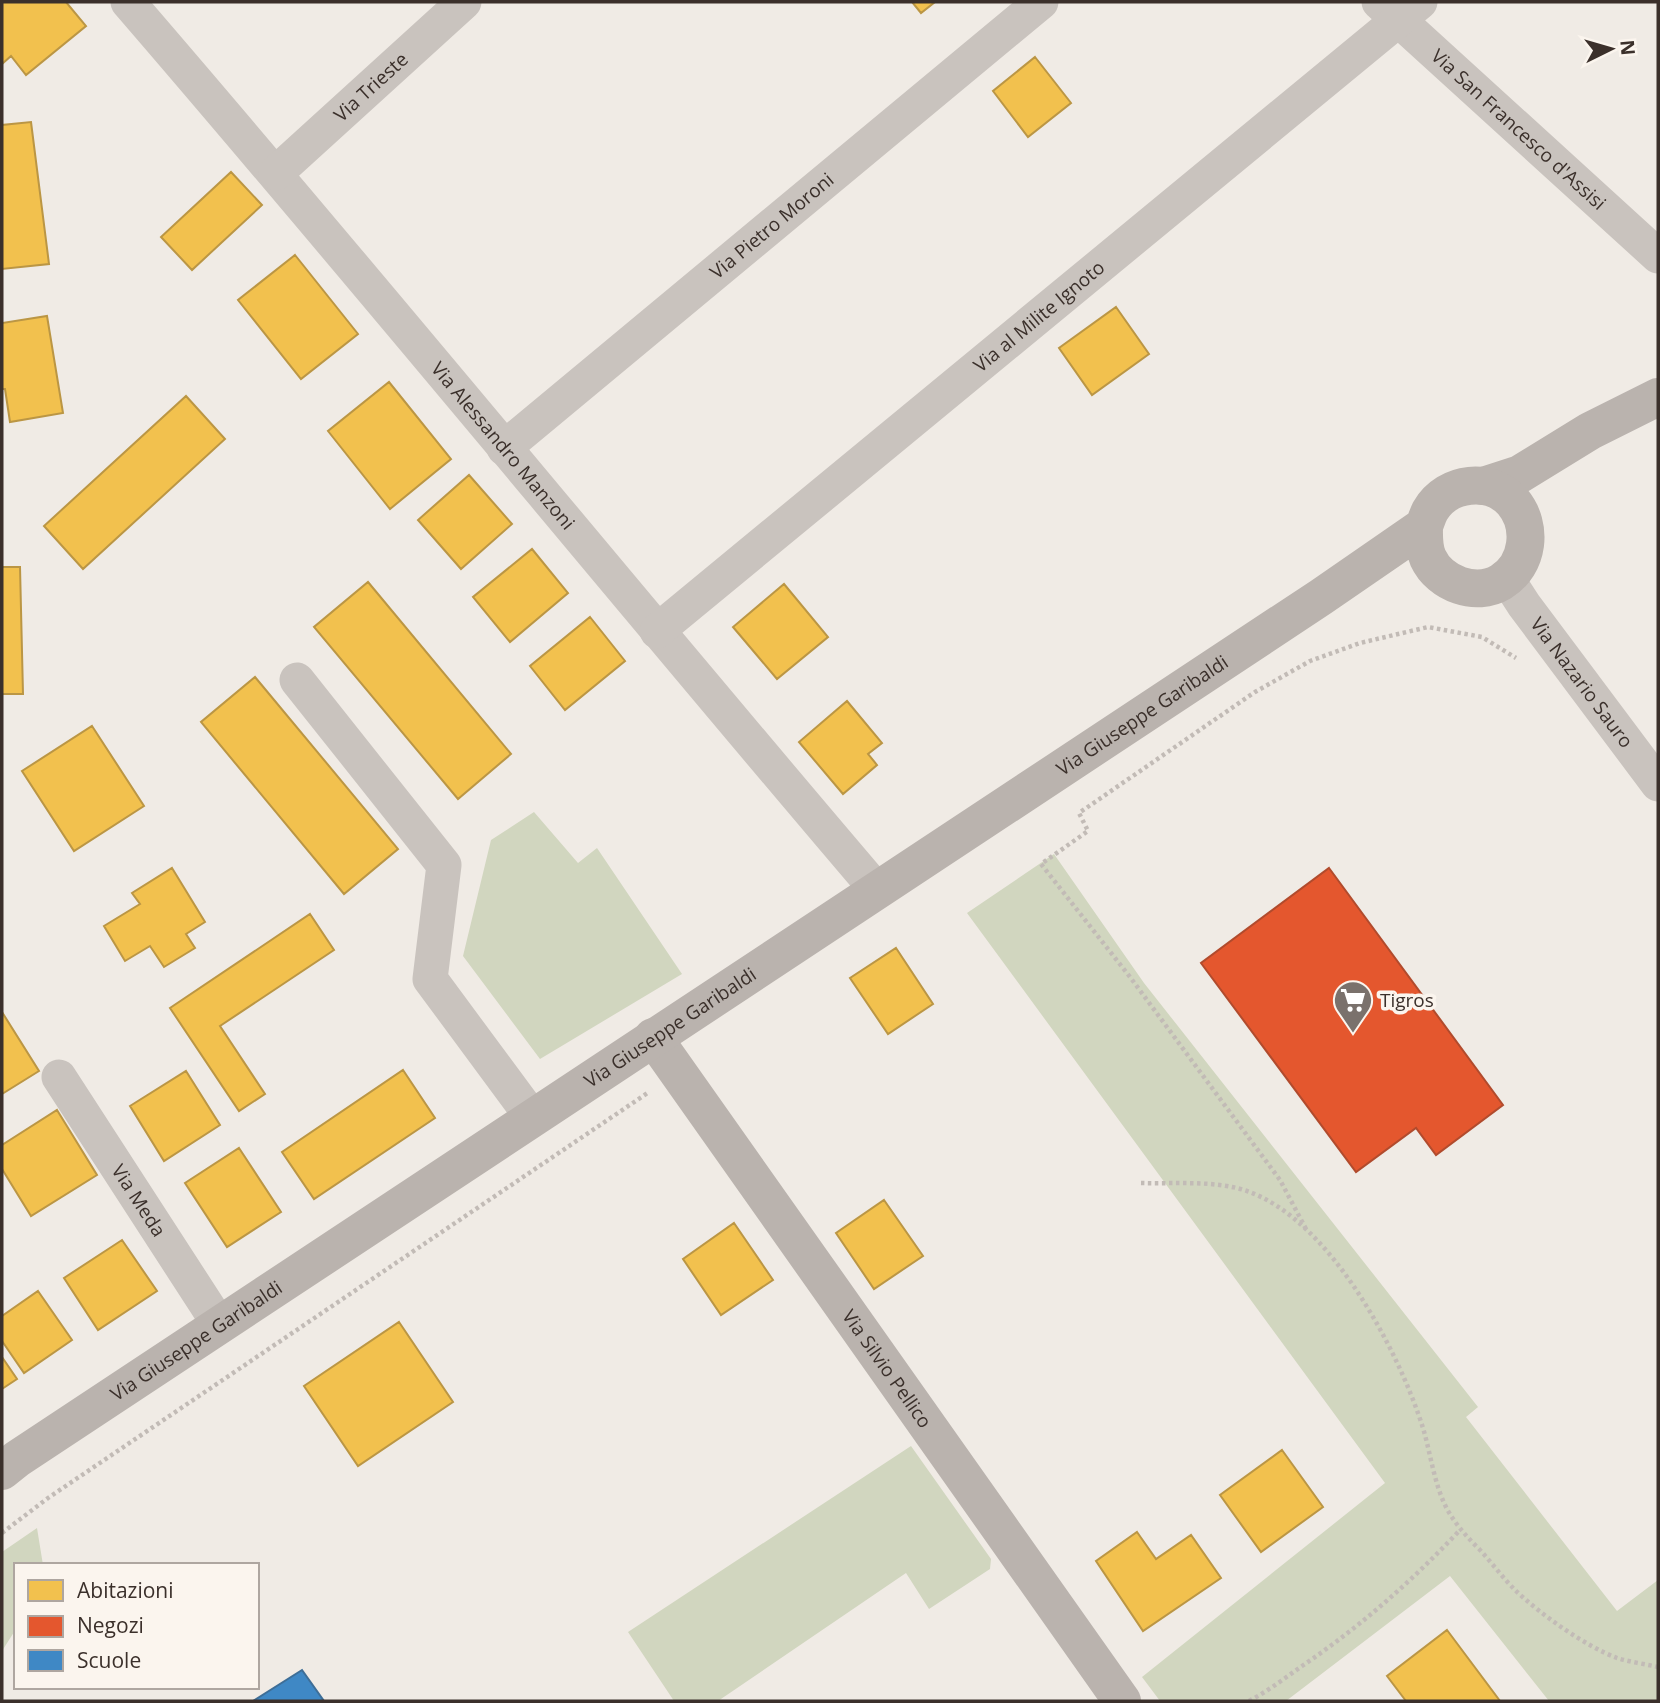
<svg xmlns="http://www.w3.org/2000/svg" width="1660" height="1703" font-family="'Open Sans',sans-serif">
<rect width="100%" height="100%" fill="#f0ebe5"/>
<!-- green -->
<path fill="#d1d6bf" d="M534,812l44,51 19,-15 85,126 -142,85 -77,-103 28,-116z
M1054,854l90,129 334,424 -12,10 151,194 41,-31v121h-109l-99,-125 -164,125h-126l-18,-24 243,-194 -418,-570z
M911,1446l80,113 -1,10 -61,40 -23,-36 -188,128h-44l-46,-69z
M37,1528l6,37h-27v64l-14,22v-99z"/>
<!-- homes -->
<path fill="#f2c14e" stroke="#bb9644" stroke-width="2" d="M2,2h64l20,24 -60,49 -15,-19 -9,8z
M912,2h23l-14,11z
M1035,57l36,46 -43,34 -35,-46z
M31,122l18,142 -47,5v-144z
M231,172l31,33 -70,65 -31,-33z
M295,255l63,79 -57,45 -63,-79z
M1116,307l33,47 -57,41 -33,-47z
M47,316l16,97 -53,9 -5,-33h-3v-66z
M389,382l62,77 -61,50 -62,-78z
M186,396l39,43 -142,130 -39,-43z
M469,475l43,49 -51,45 -43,-49z
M532,549l36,44 -58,49 -37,-45z
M2,567h18l3,127h-21z
M368,582l143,172 -53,45 -144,-172z
M784,584l44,53 -51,42 -44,-52z
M590,617l35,44 -60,49 -35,-44z
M255,677l143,172 -54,45 -143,-172z
M847,701l35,42 -14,11 9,11 -34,29 -44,-52z
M92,726l52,80 -70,45 -52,-80z
M172,868l33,54 -19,12 9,14 -31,19 -14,-21 -25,15 -21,-35 36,-22 -8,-11z
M310,914l24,36 -114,76 45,68 -26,17 -69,-103z
M896,948l37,56 -45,30 -38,-56z
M2,1012l37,59 -37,23z
M403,1070l32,48 -121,81 -32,-47z
M186,1071l34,54 -56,36 -34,-55z
M57,1110l40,65 -66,41 -29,-47v-24z
M239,1148l42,64 -54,35 -42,-64z
M884,1200l39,56 -49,33 -38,-56z
M734,1223l39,57 -52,35 -38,-56z
M122,1240l35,51 -59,39 -34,-52z
M38,1291l34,49 -48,33 -22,-32v-25z
M399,1322l54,80 -95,64 -54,-80z
M2,1357l15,22 -15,10z
M1282,1450l41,57 -62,45 -41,-57z
M1137,1532l19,27 35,-24 30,43 -78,53 -47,-70z
M1447,1630l53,71h-94l-19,-25z"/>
<!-- shops -->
<path fill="#e4572e" stroke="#b14b2d" stroke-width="2" d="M1329,868l174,237 -67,50 -20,-27 -60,44 -155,-209z"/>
<!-- schools -->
<path fill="#3f88c5" stroke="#3e6e97" stroke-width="2" d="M302,1670l22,31h-71z"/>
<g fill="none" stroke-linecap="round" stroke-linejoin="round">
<!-- path -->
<path stroke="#c2bbb6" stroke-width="4.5" stroke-dasharray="3.5 3.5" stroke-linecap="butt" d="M1141,1183c34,1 74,-3 106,8 83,29 151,158 176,237 8,27 11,56 24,81 9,16 20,28 33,41 12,13 23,28 35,40 25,24 70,56 102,68 13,4 28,6 41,9
M1306,1229l-26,-49 -150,-203 -89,-113 47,-33 -9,-18 176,-121 55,-31 50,-18 68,-16 54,10 34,21
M2,1533l46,-35 601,-406
M1249,1701c19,-10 36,-23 53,-35 59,-40 109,-84 158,-136"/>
<!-- street -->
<g stroke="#c9c3be" stroke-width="35">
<path id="s1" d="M128,2c253,293 497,593 748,887"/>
<path id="s2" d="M1379,2l279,254"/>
<path id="s3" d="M276,173l188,-171"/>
<path id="s4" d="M504,448l537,-446"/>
<path id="s5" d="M1506,577l18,28 134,179"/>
<path id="s6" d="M657,631l763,-629"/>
<path d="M297,680l147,185 -14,114 102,138"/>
<path id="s7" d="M59,1077l160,247"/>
</g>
<!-- secondary -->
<g stroke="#bab3ae" stroke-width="38">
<path d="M1483,486l37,-12 70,-43 68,-34"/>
<path id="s8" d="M653,1037l469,664"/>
<path id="s9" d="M2,1471l15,-12 1304,-862 103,-71c2,-5 4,-11 6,-15 17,-30 61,-34 83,-9 20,24 16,63 -12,80 -25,15 -61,2 -73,-24 -5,-11 -4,-21 -4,-32"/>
</g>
</g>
<!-- icons -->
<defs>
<g id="supermarket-pin" transform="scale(2.0125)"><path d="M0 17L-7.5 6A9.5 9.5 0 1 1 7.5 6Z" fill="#7a716c" stroke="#fbf5ee"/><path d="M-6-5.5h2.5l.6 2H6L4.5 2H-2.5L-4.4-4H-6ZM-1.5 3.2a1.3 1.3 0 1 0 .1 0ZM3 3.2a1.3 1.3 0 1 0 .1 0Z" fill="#fff"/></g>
</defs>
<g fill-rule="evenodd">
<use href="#supermarket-pin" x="1353" y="1000"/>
</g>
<g text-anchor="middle" stroke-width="7" stroke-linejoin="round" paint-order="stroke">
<!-- street labels -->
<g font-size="19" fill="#3b302b" stroke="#fbf5ee">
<text dy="7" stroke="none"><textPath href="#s3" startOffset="128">Via Trieste</textPath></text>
<text dy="7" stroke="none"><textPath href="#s2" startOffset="189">Via San Francesco d'Assisi</textPath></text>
<text dy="7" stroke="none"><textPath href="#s4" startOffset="348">Via Pietro Moroni</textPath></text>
<text dy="7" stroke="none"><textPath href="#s6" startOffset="495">Via al Milite Ignoto</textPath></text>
<text dy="7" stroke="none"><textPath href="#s1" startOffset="581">Via Alessandro Manzoni</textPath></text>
<text dy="7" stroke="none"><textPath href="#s5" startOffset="130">Via Nazario Sauro</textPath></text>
<text dy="7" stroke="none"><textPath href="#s9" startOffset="1368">Via Giuseppe Garibaldi</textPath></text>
<text dy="7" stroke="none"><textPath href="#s9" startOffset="802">Via Giuseppe Garibaldi</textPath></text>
<text dy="7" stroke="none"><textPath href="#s7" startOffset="147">Via Meda</textPath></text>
<text dy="7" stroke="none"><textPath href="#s9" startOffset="234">Via Giuseppe Garibaldi</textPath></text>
<text dy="7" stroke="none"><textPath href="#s8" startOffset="406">Via Silvio Pellico</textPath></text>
</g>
<!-- poi labels -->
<g font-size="19" fill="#3b302b" stroke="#fbf5ee" text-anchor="start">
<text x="1380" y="1007">Tigros</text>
</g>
</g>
<!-- border -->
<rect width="1660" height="1703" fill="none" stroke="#3b302b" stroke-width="7"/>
<!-- legend -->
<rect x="14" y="1563" width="245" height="126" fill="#fbf5ee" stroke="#aea6a0" stroke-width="2"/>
<rect x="28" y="1580" width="35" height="21" fill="#f2c14e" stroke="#aea6a0" stroke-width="2"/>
<text x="77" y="1598" font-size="21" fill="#3b302b">Abitazioni</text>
<rect x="28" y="1616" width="35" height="21" fill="#e4572e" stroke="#aea6a0" stroke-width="2"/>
<text x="77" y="1633" font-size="21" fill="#3b302b">Negozi</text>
<rect x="28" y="1650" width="35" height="21" fill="#3f88c5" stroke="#aea6a0" stroke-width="2"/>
<text x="77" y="1668" font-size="21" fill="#3b302b">Scuole</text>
<!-- north arrow -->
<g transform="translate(1611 49) rotate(85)" stroke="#fbf5ee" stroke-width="5" paint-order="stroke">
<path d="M0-5L12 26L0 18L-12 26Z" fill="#3b302b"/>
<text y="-10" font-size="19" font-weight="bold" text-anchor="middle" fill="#3b302b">N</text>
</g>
</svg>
